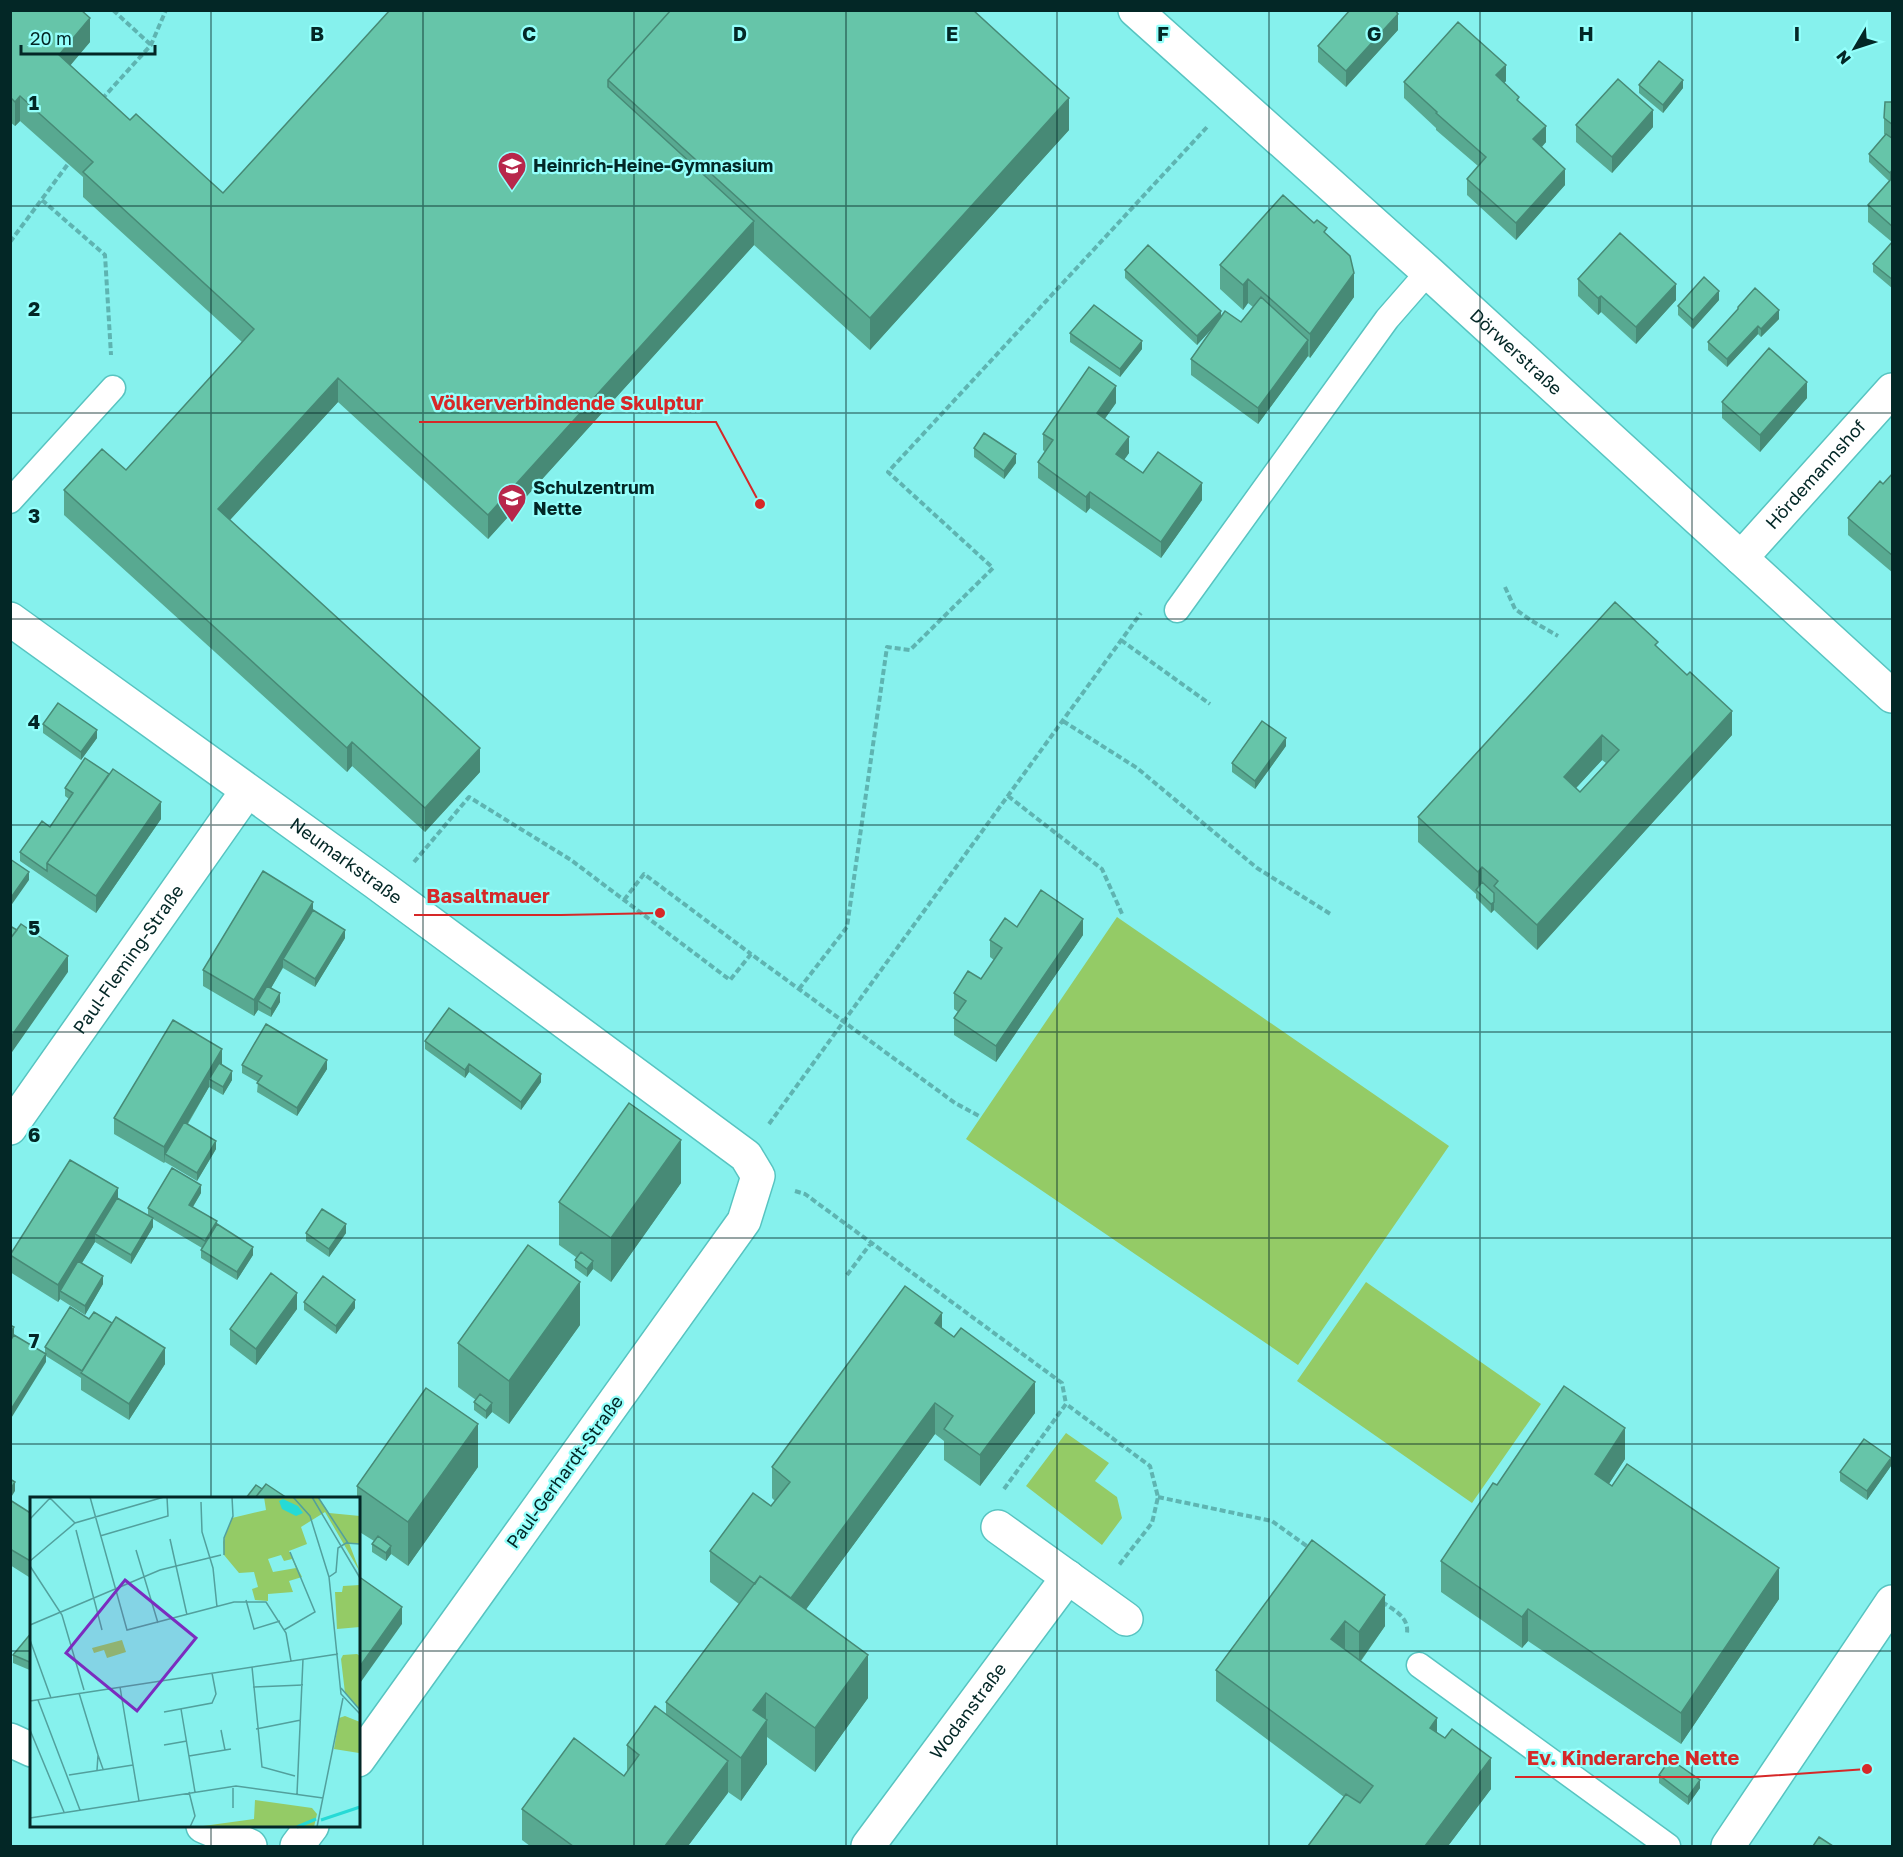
<svg xmlns="http://www.w3.org/2000/svg" width="1903" height="1857" font-family="'Golos Text',sans-serif">
<rect width="100%" height="100%" fill="#86f1ed"/>
<!-- green -->
<path fill="#94cb66" d="M1117,917l332,229 -151,219 -332,-226z
M1366,1282l175,122 -69,99 -175,-122z
M1066,1433l43,30 -14,18 22,16 5,21 -20,27 -76,-59z"/>
<g fill="none" stroke-linecap="round" stroke-linejoin="round">
<!-- service casing -->
<g stroke="#57c4c1" stroke-width="27">
<path id="service" d="M10,501l103,-113
M1177,610l210,-291 41,-47
M1419,1665l249,181"/>
</g>
<!-- minor casing -->
<g stroke="#57c4c1" stroke-width="36">
<g id="minor">
<path id="s1" d="M1135,10l293,262 464,424"/>
<path id="s2" d="M1741,558l151,-168"/>
<path id="s3" d="M10,619l365,263 371,274 12,20 -14,45 -386,539"/>
<path id="s4" d="M10,1128l237,-337"/>
<path d="M998,1527l128,92"/>
<path d="M10,1740l22,10"/>
<path d="M203,1826l47,20"/>
<path d="M297,1846l15,-20"/>
<path id="s5" d="M868,1846l200,-269"/>
<path d="M1728,1846l164,-244"/>
</g>
</g>
<!-- path -->
<path stroke="#5eb4b1" stroke-width="4" stroke-dasharray="6 3" stroke-linecap="butt" d="M113,10l38,35
M102,99l49,-54 15,-35
M42,200l63,55 6,100
M10,242l58,-78
M1505,587l10,22 17,12 26,15
M1121,640l89,64
M1063,721l74,47 120,100 75,47
M1008,796l94,73 21,47
M414,862l55,-65 102,63 159,120 21,-26 204,149 26,14
M624,900l20,-26 107,80
M799,989l48,-62 40,-280 23,3 83,-82 -105,-96 320,-346
M769,1124l372,-511
M795,1191l10,3 257,189 4,21
M847,1275l24,-32
M1004,1489l62,-85 84,62 8,31 -6,26 -33,42
M1158,1497l114,24 39,28
M1382,1602c12,8 27,15 25,31"/>
<!-- service -->
<use href="#service" stroke="#fff" stroke-width="24"/>
<!-- minor -->
<use href="#minor" stroke="#fff" stroke-width="33"/>
</g>
<!-- wall -->
<path fill="#58a991" fill-rule="evenodd" d="M10,10l80,32 -20,23 60,55 93,73 165,-181 -2,-2h587l96,120 -199,220 -116,-105 -266,294 -150,-137 -108,118 250,252 -55,60 -73,-66 -5,6 -283,-257v-25l62,-20 116,-128 -159,-145v-20l-63,-56 -5,5 -5,-4z
M1398,30l-52,57 -28,-25v-16z
M1506,81l-2,2 15,19 27,40 -4,5 23,38 -49,55 -49,-45v-16l11,-13 -42,-36v-2l-32,-30v-16z
M1639,85l44,3 -20,25 -24,-20z
M1893,102v187l-20,-17v-8l19,-22 -24,-20v-17l21,-24 -20,-19v-8l16,-19 -1,-1v-16z
M1576,125l77,2 -41,46 -36,-31z
M1327,234l27,63 -44,61 -2,-2 -50,68 -67,-49v-16l22,-32 -16,18 -72,-67v-8l96,46 20,6 12,-15 -5,-4 -5,7 -23,-21v-24z
M1578,279l98,21 -40,44 -35,-32 -3,3 -20,-19z
M1719,300l-26,29 -15,-14v-9z
M1738,307l41,12 -18,18 -3,-3 -31,33 -19,-17v-8l30,-32z
M1070,333l72,16 -22,28 -50,-35z
M1807,398l-47,54 -38,-34v-16z
M1116,403l-12,16 25,34 -5,7 19,13 59,27 -41,58 -71,-50 -4,5 -48,-35v-16l7,-10 -2,-2v-16z
M974,448l42,15 -12,16 -30,-22z
M1893,473v100l-45,-38v-17l35,-34z
M1658,648l74,87 -195,215 -43,-40 -3,3 -15,-15v-4l-58,-52v-25zM1602,760l4,3 -26,29 -4,-4z
M43,724l54,14 -16,22 -38,-27z
M1286,746l-31,43 -23,-17v-9z
M65,788l96,31 -65,94 -76,-52v-9l30,-25 19,-28 -4,-3z
M313,910l32,28 -30,49 -32,-19 -12,20 9,14 -9,15 -13,-7 -4,6 -51,-30v-16z
M1017,927l66,8 -87,127 -42,-27v-17l4,-6 -4,-3v-16l27,-14 13,-19 -4,-3v-17z
M425,1041l116,41 -20,28 -52,-38 -4,6 -40,-29z
M222,1065l10,15 -9,15 -14,-8 -21,37 28,25 -19,32 -32,-19 -1,1 -50,-29v-16z
M242,1065l85,4 -30,47 -40,-24 1,-10 -16,-9z
M681,1183l-70,99 -18,-13 -6,8 -12,-9v-8l1,-3 -17,-12v-43z
M201,1193l-8,14 60,48 -16,25 -36,-22v-8l1,-2 -49,-29v8l-22,37 -36,-22 -13,21 21,21 -18,31 -25,-16 -2,3 -48,-30v-17l108,-57 30,18v-8z
M306,1233h40l-17,24 -23,-16z
M304,1302l51,6 -19,26 -32,-24z
M297,1309l-41,56 -26,-20v-16z
M580,1325l-71,99 -17,-12 -6,7 -12,-9v-8l2,-2 -18,-13v-44z
M942,1328l93,85 -55,73 -36,-26v-19l-9,-7 -129,175 62,89 -53,74 -48,-35v27l-26,37 -13,-9 -40,54h-158l-8,-6v-31l102,-33 3,-4v-27l39,-30v-13l73,-98 -29,-22v-31l61,-45 4,-5 -3,-3v-31z
M14,1335l31,18v-6l120,17 -36,56 -48,-30v-12l-35,-22v6z
M1625,1459l-16,25 170,115 -98,145 -153,-103 -6,7 -81,-56v-31l56,-76z
M1891,1466l-24,34 -27,-19v-9z
M478,1467l-70,99 -17,-12 -5,7 -14,-9v-8l2,-3 -16,-10v-33h-1v-12z
M10,1500l22,14v65l-22,-14z
M1312,1540l73,86 -24,35 76,72 54,56 -43,57h-140l36,-49 -128,-96v-31z
M32,1632v39l-19,-8v-8z
M1659,1775l41,13 -12,17 -29,-22z"/>
<!-- shaded-wall -->
<path fill="#478a76" d="M1398,14v16l-52,57v-16z
M90,18v24l-31,37v-24z
M1506,65v16l-10,11v-17z
M1683,80v8l-20,25v-8z
M20,96v25l-5,5v-24z
M1069,98v32l-199,220v-32z
M1653,110v17l-41,46v-16z
M1546,126v16l-13,14v-17z
M1565,169v16l-49,55v-17z
M1893,169v8l-3,4v-8z
M754,221v24l-266,294v-24z
M1354,273v24l-44,61v-24z
M1248,279v24l-5,7v-25z
M1676,284v16l-40,44v-17z
M1719,291v9l-26,29v-9z
M1601,296v16l-3,3v-17z
M1779,310v9l-18,18v-8z
M1221,311v8l-24,26v-9z
M1758,326v8l-31,33v-8z
M1308,340v16l-50,68v-16z
M1142,341v8l-22,28v-8z
M338,378v24l-120,131v-24z
M1807,382v16l-47,54v-17z
M1116,386v17l-19,27v-17z
M1129,437v16l-13,18v-17z
M1016,454v9l-12,16v-8z
M1202,483v17l-41,58v-16z
M1090,492v16l-4,5v-16z
M1732,711v24l-195,215v-25z
M97,730v8l-16,22v-8z
M1602,735v25l-38,41v-24z
M1286,738v8l-31,43v-8z
M352,742v24l-5,6v-24z
M480,748v24l-55,60v-24z
M161,802v17l-65,94v-17z
M1482,867v24l-4,1v-20z
M29,872v8l-19,27v-8z
M313,902v16l-30,41v8l-21,37 -4,-3v9l-4,6v-16z
M1494,902v8l-3,3v-9z
M1083,919v16l-87,127v-16z
M345,930v8l-30,49v-8z
M68,956v16l-58,83v-17z
M280,993v9l-9,15v-8z
M222,1049v16l-13,14v8l-41,69 -3,-2 -1,9v-16z
M327,1060v9l-30,47v-8z
M469,1064v8l-4,6v-8z
M232,1071v9l-9,15v-8z
M541,1074v8l-20,28v-8z
M681,1140v43l-70,99v-44z
M216,1141v8l-19,32v-8z
M201,1185v8l-12,20v-8z
M118,1188v16l-23,30v8l-32,51 -3,-2v8l-2,3v-17z
M153,1218v9l-22,37v-9z
M217,1221v9l-12,19v-8z
M346,1224v9l-17,24v-8z
M253,1247v8l-16,25v-8z
M593,1261v8l-6,8v-8z
M103,1276v8l-18,31v-9z
M580,1282v43l-71,99v-43z
M297,1293v16l-41,56v-16z
M355,1300v8l-19,26v-8z
M942,1313v32l-7,-22z
M14,1327v16l-4,6v-16z
M165,1348v16l-36,56v-16z
M46,1354v8l-36,58v-9z
M1035,1382v31l-55,73v-31z
M492,1403v9l-6,7v-8z
M935,1403v31l-150,204v-32z
M478,1424v43l-70,99v-44z
M1625,1428v31l-30,46v-31z
M1891,1458v8l-24,34v-9z
M15,1482v9l-5,8v-9z
M391,1546v8l-5,7v-8z
M1779,1568v31l-98,145v-31z
M1385,1595v31l-26,37v-31z
M402,1607v17l-44,62v-17z
M1528,1609v32l-6,7v-31z
M1345,1621v32l-14,-14z
M868,1655v43l-53,74v-44z
M766,1693v29l1,-2v44l-26,37v-43l12,-48z
M1437,1718v31l-7,-21z
M1491,1758v31l-43,57h-23z
M728,1761v32l-40,53h-23z
M1700,1780v8l-12,17v-8z"/>
<!-- building -->
<path fill="#66c5a9" stroke="#478a76" stroke-width="1.5" fill-rule="evenodd" d="M10,10h71l9,8 -31,37 71,65 6,-6 87,79 167,-183h281l-63,70v7l146,134 -266,294 -150,-137 -120,131 262,239 -55,60 -73,-66 -5,6 -283,-258 38,-41 24,21 128,-141 -171,-157 10,-10 -73,-66 -5,6 -5,-5z
M671,10h302l96,88 -199,220 -262,-238z
M1350,10h45l3,4 -52,57 -28,-25z
M1458,22l48,43 -10,10 23,22 -2,3 29,26 -13,13 32,30 -49,54 -49,-44 19,-22 -50,-44 1,-1 -33,-30z
M1659,61l24,19 -20,25 -24,-20z
M1618,79l35,31 -41,47 -36,-32z
M1885,102h8v23l-9,-7z
M1886,134l7,5v30l-3,4 -21,-19z
M1893,177v50l-25,-22z
M1283,195l31,28 3,-3 10,8 -3,4 26,24 4,17 -44,61 -62,-55 -5,6 -23,-20z
M1620,233l56,51 -40,43 -35,-31 -3,2 -20,-19z
M1893,241v39l-20,-16z
M1148,245l73,66 -24,25 -72,-66z
M1704,277l15,14 -26,29 -15,-14z
M1755,288l24,22 -18,19 -3,-3 -31,33 -19,-17 30,-33v-2z
M1261,297l47,43 -50,68 -67,-49 34,-48 16,11z
M1094,305l48,36 -22,28 -50,-36z
M1769,348l38,34 -47,53 -38,-33z
M1089,367l27,19 -19,27 32,24 -13,17 27,19 15,-21 44,31 -41,59 -71,-50 -4,5 -48,-35 15,-22 -10,-6z
M984,433l32,21 -12,17 -30,-23z
M1893,473v83l-45,-38 32,-37 3,3z
M1615,602l43,40 -3,3 32,30 3,-3 42,39 -195,214 -43,-39 4,-5 -16,-14 -4,5 -60,-55zM1602,735l17,15 -39,42 -16,-15z
M58,703l39,27 -16,22 -38,-28z
M1262,721l24,17 -31,43 -23,-18z
M85,758l24,16 -62,89v8l-27,-19 22,-31 8,6 23,-34 -8,-5z
M113,769l48,33 -65,94 -49,-33z
M10,859l19,13 -19,27z
M263,871l50,31 -59,98 -51,-30z
M1482,882l12,11v9l-3,2 -15,-14z
M1041,890l42,29 -87,127 -42,-28 12,-17 -12,-8 14,-22 13,8 21,-31 -12,-8 15,-22 12,9z
M313,910l32,20 -30,49 -32,-20z
M21,924l47,32 -58,82v-99z
M10,926l7,4 -7,9z
M267,986l13,7 -9,16 -13,-8z
M449,1008l92,66 -20,28 -52,-38 -4,6 -40,-29z
M173,1020l49,29 -58,98 -50,-29z
M266,1024l61,36 -30,48 -40,-25 5,-7 -20,-11z
M219,1063l13,8 -9,16 -14,-8z
M629,1103l52,37 -70,98 -52,-36z
M184,1122l32,19 -19,32 -32,-19z
M70,1160l48,28 -60,97 -48,-30z
M172,1168l29,17 -12,20 28,16 -12,20 -57,-33z
M117,1198l36,20 -22,37 -36,-21z
M322,1209l24,15 -17,25 -23,-16z
M217,1224l36,23 -16,25 -36,-22z
M528,1245l52,37 -71,99 -51,-38z
M581,1252l12,9 -6,8 -12,-9z
M78,1261l25,15 -18,30 -25,-15z
M271,1273l26,20 -41,56 -26,-20z
M323,1276l32,24 -19,26 -32,-24z
M905,1286l37,27 -7,10 19,14 7,-9 74,54 -55,73 -36,-26 9,-13 -18,-13 -144,195 -31,-22 -5,8 -45,-33 43,-58 18,13 19,-24 -18,-15z
M70,1307l19,12 5,-7 18,11 -30,48 -37,-24z
M116,1317l49,31 -36,56 -48,-31z
M10,1325l4,2 -4,6z
M14,1335l32,19 -36,57v-70z
M1564,1386l61,42 -30,46 17,12 15,-22 152,104 -98,145 -153,-104 -6,8 -81,-56 52,-78 4,2z
M426,1388l52,36 -70,98 -51,-36z
M480,1394l12,9 -6,8 -12,-9z
M1864,1439l27,19 -24,33 -27,-19z
M10,1479l5,3 -5,8z
M266,1484l21,14h-32z
M256,1485l6,4 -7,9h-9z
M10,1500l22,14v48l-22,-13z
M378,1536l13,10 -5,7 -14,-9z
M1312,1540l73,55 -26,37 -14,-11 -14,18 106,79 -7,10 15,10 7,-9 39,29 -66,88h-117l38,-52 14,9 13,-17 -157,-116z
M358,1576l44,31 -44,62z
M760,1576l108,79 -53,73 -49,-35 -13,17 14,10 -26,38 -75,-56z
M32,1632v31l-19,-8z
M655,1706l73,55 -63,85h-92l-51,-37 52,-71 50,38 15,-21 -12,-10z
M1670,1759l30,21 -12,17 -29,-22z
M1819,1837l14,9h-20z"/>
<!-- grid -->
<path fill="none" stroke="#032726" stroke-width="1.5" stroke-opacity="0.55" d="M211,10v1488M423,10v1836M634,10v1836M846,10v1836M1057,10v1836M1269,10v1836M1480,10v1836M1692,10v1836M10,206h1882M10,413h1882M10,619h1882M10,825h1882M10,1032h1882M10,1238h1882M10,1444h1882M10,1651h22M358,1651h1534M211,1826v20"/>
<!-- icons -->
<defs>
<g id="school-pin" transform="scale(1.5)"><path d="M0 17L-7.5 6A9.5 9.5 0 1 1 7.5 6Z" fill="#b8274b" stroke="#94fffb"/><path d="M0-5L7-2L0 1L-7-2ZM-4 1L0 2.5L4 1V4Q0 6-4 4Z" fill="#fff"/></g>
</defs>
<g fill-rule="evenodd">
<use href="#school-pin" x="512" y="166"/>
<use href="#school-pin" x="512" y="498"/>
</g>
<g text-anchor="middle" stroke-width="4.5" stroke-linejoin="round" paint-order="stroke">
<!-- poi labels -->
<g font-size="18" font-weight="bold" fill="#032726" stroke="#94fffb" text-anchor="start">
<text x="533" y="172">Heinrich-Heine-Gymnasium</text>
<text x="533" y="494">Schulzentrum<tspan x="533" dy="21">Nette</tspan></text>
</g>
<!-- street labels -->
<g font-size="18" fill="#032726" stroke="#94fffb">
<text dy="6" stroke="none"><textPath href="#s1" startOffset="512">Dörwerstraße</textPath></text>
<text dy="6" stroke="none"><textPath href="#s2" startOffset="112">Hördemannshof</textPath></text>
<text dy="6" stroke="none"><textPath href="#s3" startOffset="414">Neumarkstraße</textPath></text>
<text dy="6" stroke="none"><textPath href="#s4" startOffset="206">Paul-Fleming-Straße</textPath></text>
<text transform="translate(565 1472) rotate(-54)" y="6">Paul-Gerhardt-Straße</text>
<text dy="6" stroke="none"><textPath href="#s5" startOffset="168">Wodanstraße</textPath></text>
</g>
</g>
<!-- overview -->
<g transform="translate(30 1497)">
<rect width="330" height="330" fill="#86f1ed"/>
<path d="M234,0h54l11,16 31,3v28l-11,-1 11,29 -35,-60 -24,15 6,17 -18,7 13,26 -13,4 4,11 -25,2v7l-13,-1 -3,-11 6,-2 -4,-15 -15,1 -15,-18 -1,-13 9,-24 34,-8zM251,58l3,6 8,-2 4,9 -23,4 -5,-13zM330,88v42l-23,2 -2,-37h7l1,-6zM92,143l4,12 -19,6 -3,-8 -10,3 -2,-5zM327,157l3,2v53l-15,-16 -4,-34 2,-4zM315,219l15,6 -1,31 -25,-4 5,-31zM225,303l57,8 5,6 -3,13h-118l58,-8z" fill="#94cb66" fill-rule="evenodd"/>
<path d="M253,2l15,7 5,7 -7,3 -14,-7 -3,-8z" fill="#26dad6"/>
<path fill="none" stroke="#26dad6" stroke-width="3" d="M291,323l39,-13M267,330l19,-8"/>
<path fill="none" stroke="#52a09d" stroke-width="1.5" d="M19,0l26,26M60,0l37,133 107,-28h32l20,31 5,28M180,0h31M263,0l17,19 19,61 12,117 19,20M282,0l48,81M288,0l30,46M171,5l1,30 11,36 4,39M0,22l20,-21M46,33l26,100M70,39l68,-20 -1,-19M140,42l17,76M106,53l22,73M194,58v-17l9,-22 -1,-19M0,64l45,-38 89,-26M0,69l32,49 22,75M299,80l7,-5 2,-24 8,-5 14,1M216,103l8,29 26,-8M0,128l130,-55 61,-15M254,133l31,-18 -25,-60M0,143l21,58M222,170l10,100 33,9M90,190l19,114M223,190l50,-2M311,191l19,22M49,196l19,62M8,203l42,110M0,204l308,-47M151,212l14,83M134,215l48,-9 4,-9 -4,-21M226,232l45,-9M0,233l34,82M191,233l4,20M134,248l23,-4M159,259l42,-7M67,273l1,-15 5,14M39,278l64,-10M203,289v22M159,295l6,24 -5,11M267,297l6,-135M0,321l206,-32 87,12M287,330l26,-129"/>
<path fill="#7b2cbf" fill-opacity="0.15" stroke="#7b2cbf" stroke-width="3" d="M95,83l71,58 -59,73 -71,-58z"/>
<rect width="330" height="330" fill="none" stroke="#032726" stroke-width="3"/>
</g>
<g font-size="20" text-anchor="middle" font-weight="bold" fill="#032726" stroke="#94fffb" stroke-width="4.5" stroke-linejoin="round" paint-order="stroke">
<text x="317" y="41">B</text>
<text x="529" y="41">C</text>
<text x="740" y="41">D</text>
<text x="952" y="41">E</text>
<text x="1163" y="41">F</text>
<text x="1374" y="41">G</text>
<text x="1586" y="41">H</text>
<text x="1797" y="41">I</text>
<text x="34" y="110">1</text>
<text x="34" y="316">2</text>
<text x="34" y="523">3</text>
<text x="34" y="729">4</text>
<text x="34" y="935">5</text>
<text x="34" y="1142">6</text>
<text x="34" y="1348">7</text>
</g>
<!-- callouts -->
<path fill="none" stroke="#d62828" stroke-width="2" d="M760 504L716 422H419M660 913L561 915H414M1867 1769L1751 1777H1515"/>
<g fill="#d62828" stroke="#94fffb" stroke-width="2">
<circle cx="760" cy="504" r="6"/>
<circle cx="660" cy="913" r="6"/>
<circle cx="1867" cy="1769" r="6"/>
</g>
<g font-size="20" text-anchor="middle" font-weight="bold" fill="#d62828" stroke="#94fffb" stroke-width="4.5" stroke-linejoin="round" paint-order="stroke">
<text x="567" y="410">Völkerverbindende Skulptur</text>
<text x="488" y="903">Basaltmauer</text>
<text x="1633" y="1765">Ev. Kinderarche Nette</text>
</g>
<!-- border -->
<rect width="1903" height="1857" fill="none" stroke="#032726" stroke-width="24"/>
<!-- north arrow -->
<g transform="translate(1855 48) rotate(231)" stroke="#94fffb" stroke-width="4.5" paint-order="stroke">
<path d="M0-4.5L10 22L0 15L-10 22Z" fill="#032726"/>
<text y="-9" font-size="16" font-weight="bold" text-anchor="middle" fill="#032726">N</text>
</g>
<!-- scale -->
<path d="M21 45v9h134v-9" fill="none" stroke="#032726" stroke-width="3"/>
<text x="30" y="45" font-size="18" fill="#032726" stroke="#94fffb" stroke-width="4.5" paint-order="stroke">20 m</text>
</svg>
